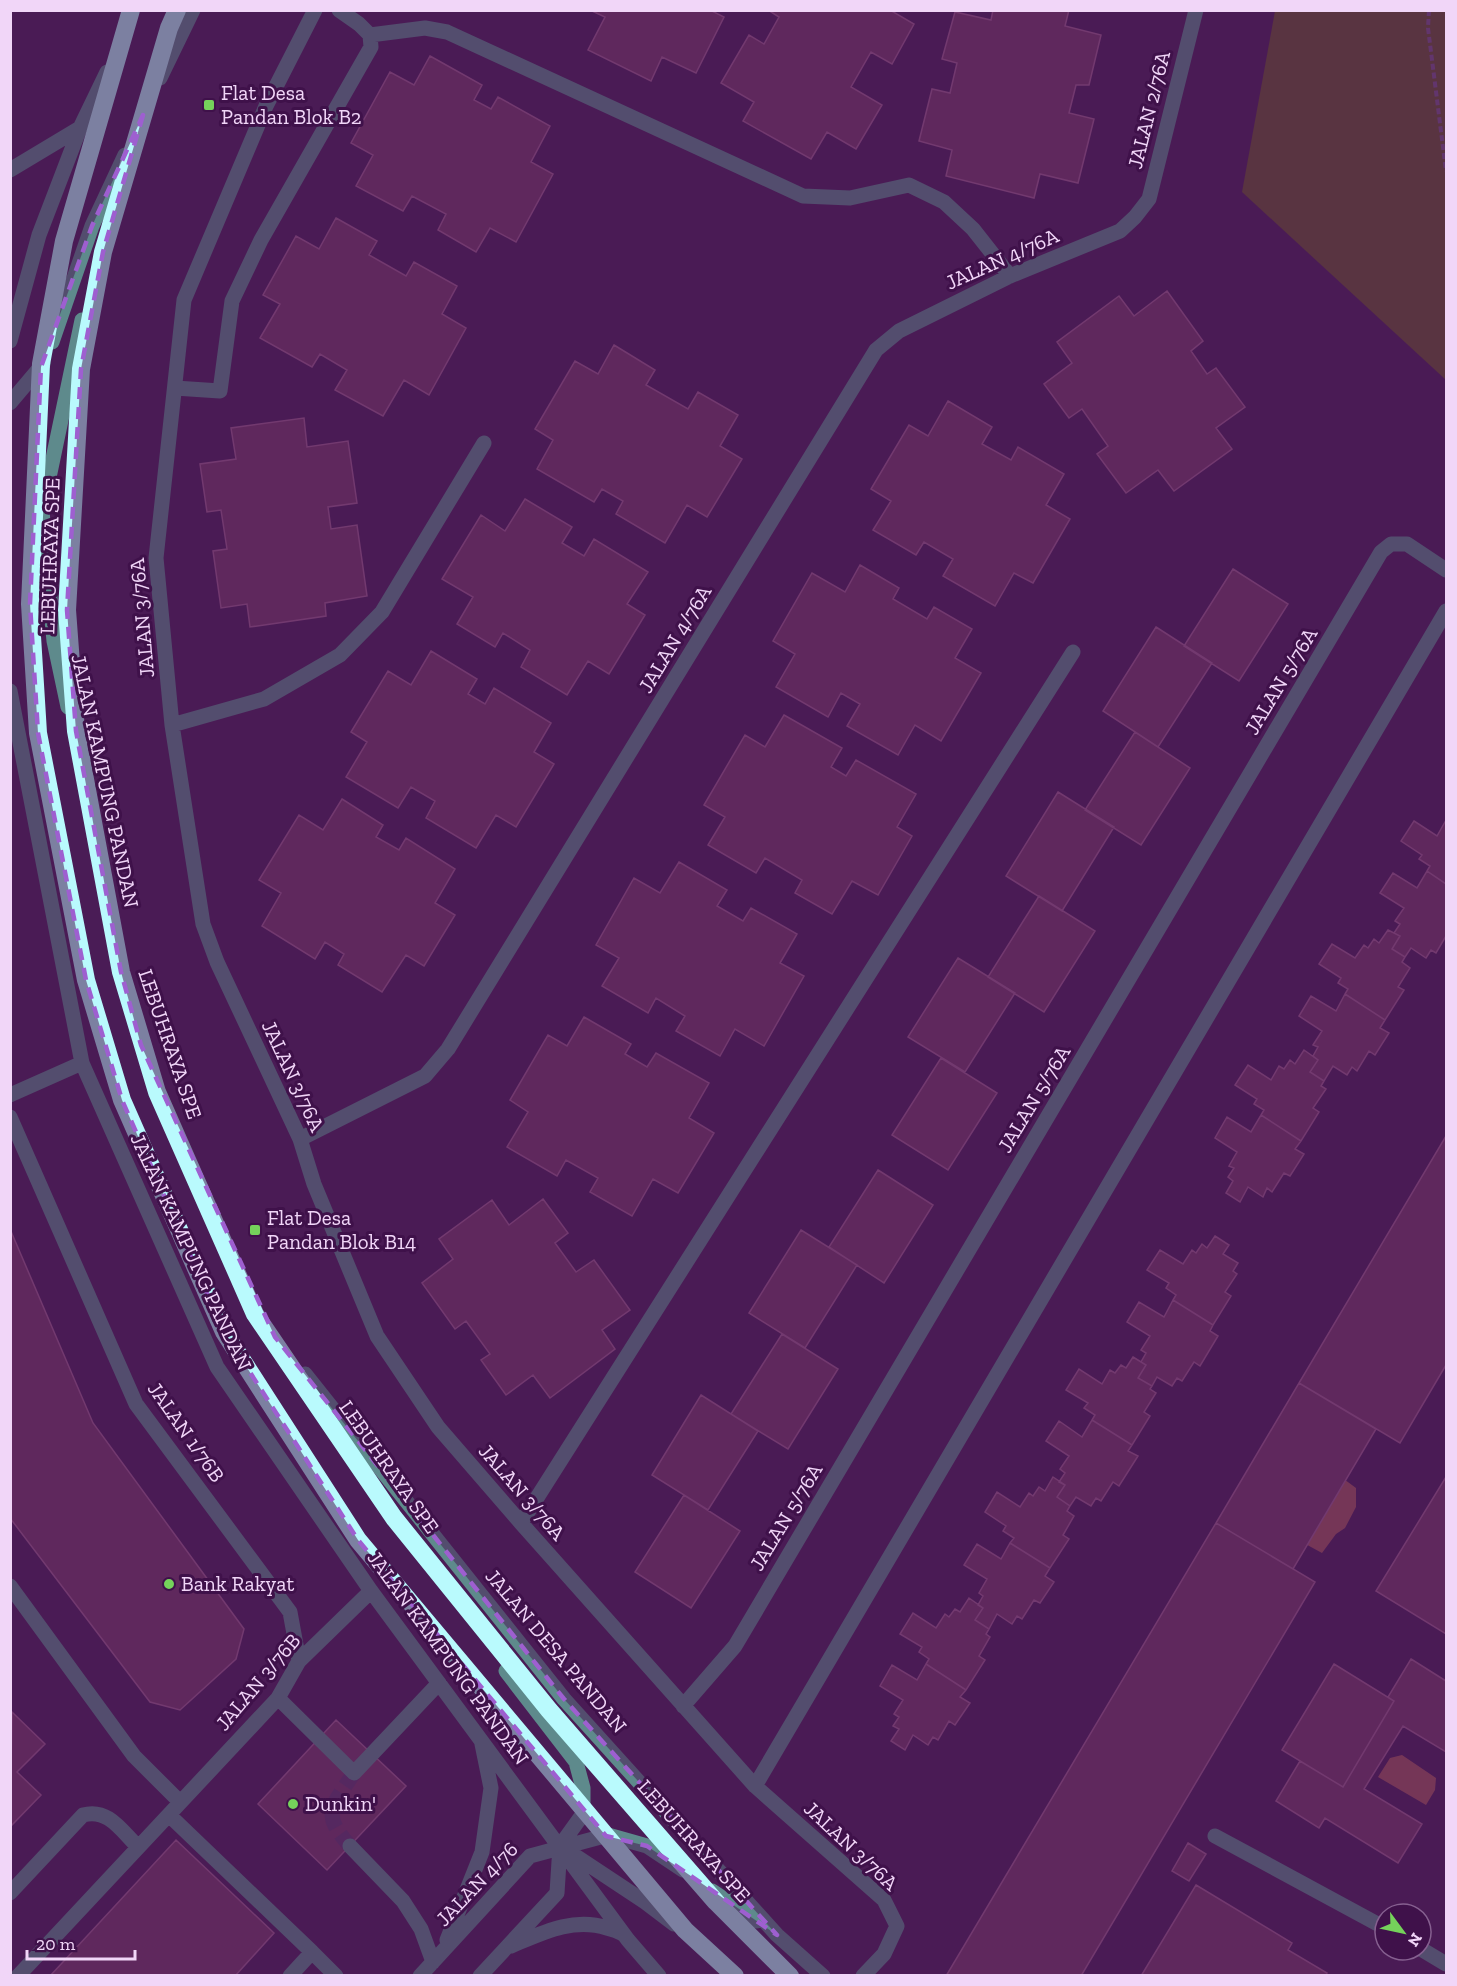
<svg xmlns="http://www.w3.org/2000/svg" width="1457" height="1986" font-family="'Zilla Slab',serif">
<rect width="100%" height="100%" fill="#4a1c56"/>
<!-- green -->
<path fill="#6a5228" d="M1275,11h171v369l-204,-188z"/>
<!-- water -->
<path fill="#a9575a" d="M1337,1474l19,14v19l-11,21 -9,6 -14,19 -22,-12z
M1402,1755l34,23 -1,12 -9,15 -48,-28 12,-19z"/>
<!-- building -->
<path fill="#783866" stroke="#a35e8e" stroke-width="1.5" d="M590,10h120l14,7 -28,56 -34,-16 -11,24 -63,-31 17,-33z
M768,10h122l24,14 -22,40 -21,-12 -20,35 31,18 -26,44 -29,-17 -16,27 -68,-38 11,-19 -33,-19 28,-48 15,9 15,-27z
M993,10h76l-4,16 36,9 -12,50h-13l-7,28 25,6 -16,64 -38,-9 -6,24 -88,-22 6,-26 -33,-9 13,-52 18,4 7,-30 -15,-4 13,-47 36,8z
M430,56l52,29 -8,15 17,9 7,-12 52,29 -19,36 22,12 -37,68 -26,-14 -14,24 -38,-22 8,-16 -34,-18 -9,15 -47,-25 17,-31 -22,-12 39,-71 24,13z
M336,218l41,23 -8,14 37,21 8,-14 43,24 -15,28 24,14 -37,67 -25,-15 -21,36 -48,-26 12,-20 -27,-16 -8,13 -52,-29 20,-34 -17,-9 33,-59 23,13z
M1167,291l36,50 -12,10 16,23 9,-6 29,39 -29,21 16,21 -58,42 -16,-21 -32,23 -29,-39 11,-8 -26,-37 -13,9 -25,-34 28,-21 -15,-21 62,-46 15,20z
M614,345l41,25 -9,15 42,24 10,-17 40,23 -18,31 22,13 -35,58 -20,-12 -22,38 -49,-29 7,-13 -21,-12 -8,13 -57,-33 16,-29 -18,-11 40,-68 23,13z
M948,401l44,26 -10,17 29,16 7,-13 46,27 -18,31 24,14 -37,64 -19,-10 -19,33 -52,-30 10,-17 -29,-17 -8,13 -43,-25 18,-29 -20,-12 38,-64 19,11z
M304,418l3,29 41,-6 9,62 -29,4 3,22 26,-4 10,71 -42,7 1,13 -76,11 -3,-23 -26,4 -8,-57 14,-2 -6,-39 -14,2 -7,-48 36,-5 -5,-31z
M525,499l47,28 -10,16 22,13 10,-17 54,33 -21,32 18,11 -36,59 -21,-13 -21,34 -46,-28 9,-17 -27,-17 -8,14 -38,-23 16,-27 -31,-18 39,-64 24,16z
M860,565l39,23 -6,11 34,20 7,-12 38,22 -17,29 26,15 -40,68 -26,-16 -17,30 -51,-29 13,-22 -19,-11 -13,24 -52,-30 19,-33 -22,-13 39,-68 33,19z
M1233,569l55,35 -49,77 -55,-35z
M1156,627l56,36 -54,84 -55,-36z
M431,651l46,28 -9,15 17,10 9,-16 57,35 -17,29 20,12 -38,63 -20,-12 -20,33 -50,-30 9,-17 -24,-14 -13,21 -52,-31 21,-35 -16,-10 37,-61 23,14z
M784,715l58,33 -11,19 15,9 10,-16 60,34 -19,33 15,9 -34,59 -26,-14 -20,33 -37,-21 7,-13 -37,-22 -9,15 -48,-28 17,-28 -21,-12 41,-70 20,12z
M1135,732l55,36 -49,77 -56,-35z
M1058,792l56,35 -52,84 -56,-35z
M342,799l41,26 -7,12 23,13 7,-12 49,31 -20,34 20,12 -31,51 -18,-11 -24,37 -44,-27 6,-11 -19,-12 -10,17 -53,-33 19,-33 -22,-13 40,-65 24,15z
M1414,821l23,15 8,-14 1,1v61l-19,-13 3,-5 -11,-7 3,-4 -21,-14z
M679,862l48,28 -10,16 26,15 8,-13 46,26 -17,29 24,13 -40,70 -29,-17 -15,27 -44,-25 9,-15 -29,-18 -8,15 -46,-27 17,-28 -23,-13 38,-67 26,15z
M1427,871l19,13v52l-10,17 -5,-3 -5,8 -15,-10 -6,9 -13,-8 8,-13 -6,-3 6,-9 -5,-3 9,-13 -24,-15 13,-20 24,15z
M1039,896l56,35 -51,81 -56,-35z
M1388,930l12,6 -8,13 13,8 -3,5 8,6 -12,19 6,3 -19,30 -40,-26 3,-5 -10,-6 3,-5 -22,-14 13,-20 23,14 9,-13 4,3 6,-9 5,4z
M958,958l57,35 -50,79 -57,-35z
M1345,994l40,26 -5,8 9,5 -14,22 -6,-4 -12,20 -5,-4 -5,8 -14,-9 -9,15 -14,-9 8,-12 -5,-4 5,-9 -5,-2 9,-14 -23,-15 12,-20 25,15z
M584,1017l47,27 -6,10 22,13 9,-14 53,30 -20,35 25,15 -36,60 -25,-14 -21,37 -42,-24 8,-14 -32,-18 -9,16 -50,-29 21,-35 -18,-12 38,-65 19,11z
M1304,1050l14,10 -8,12 14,9 -3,5 5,3 -13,19 6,4 -18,29 -40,-26 3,-5 -10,-6 3,-5 -22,-14 13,-20 23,15 8,-14 5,3 6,-9 5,4z
M941,1058l56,35 -49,77 -56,-35z
M1261,1115l40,26 -6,8 9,5 -14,22 -6,-3 -12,19 -5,-4 -4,9 -15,-10 -8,15 -14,-9 7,-12 -5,-4 6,-9 -5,-2 8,-14 -22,-14 12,-21 24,15z
M1446,1136v229l-46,78 -101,-60z
M878,1170l55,35 -49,78 -55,-36z
M543,1199l25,34 -13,10 21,29 18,-12 36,50 -28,20 13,19 -65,49 -17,-23 -27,20 -25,-35 9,-6 -24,-33 -11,8 -33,-46 31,-24 -14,-20 53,-39 17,25z
M10,1229l83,194 151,206 -8,30 -56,51 -30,-8 -140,-184z
M801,1230l56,35 -52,83 -56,-35z
M1215,1236l14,9 -6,9 15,9 -5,8 4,3 -12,18 6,4 -18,29 -40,-25 3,-5 -10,-7 3,-5 -22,-13 13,-20 23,14 9,-14 4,3 6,-9 5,4z
M1173,1300l40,25 -3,6 8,5 -18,30 -6,-4 -12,19 -5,-3 -5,8 -15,-9 -5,9 -14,-8 8,-13 -5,-3 5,-9 -5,-3 9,-14 -23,-14 12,-20 25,15z
M782,1334l56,35 -50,80 -57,-35z
M1133,1357l13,8 -8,13 14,8 -2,3 6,4 -12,19 6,4 -18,29 -40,-25 3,-5 -11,-7 4,-5 -22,-13 13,-21 23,15 8,-14 5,3 6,-8 5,3z
M1299,1383l77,46 -83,140 -77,-46z
M701,1395l57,36 -50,79 -56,-35z
M1092,1420l40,25 -4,6 10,5 -19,30 -6,-4 -12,19 -5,-3 -5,8 -15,-9 -6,9 -13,-9 8,-12 -6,-3 6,-9 -5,-4 9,-13 -23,-15 13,-20 23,16z
M1053,1477l12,8 -8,12 13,9 -3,5 7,5 -11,19 6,4 -19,29 -40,-25 4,-5 -11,-7 3,-5 -21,-14 12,-20 23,15 9,-14 4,3 6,-9 6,4z
M1446,1477v157l-70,-43z
M684,1495l56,36 -49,77 -56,-36z
M1216,1523l99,59 -234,394h-135z
M1010,1543l40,25 -5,8 9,6 -14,21 -6,-3 -12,19 -5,-3 -5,8 -15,-10 -8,15 -14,-9 8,-12 -5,-3 5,-9 -4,-3 8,-14 -23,-14 13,-21 24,15z
M969,1598l14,10 -8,12 14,9 -3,5 4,3 -11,19 6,4 -19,30 -40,-26 3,-5 -10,-7 3,-5 -22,-13 13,-21 23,15 9,-14 4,3 6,-8 5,3z
M1411,1659l35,22v71l-43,-26 -39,63 58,35 -24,39 -73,-45 -6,10 -43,-27 24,-40 43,26 51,-86 -6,-4z
M926,1664l40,26 -6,7 10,6 -15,22 -6,-4 -11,19 -5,-3 -5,8 -15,-10 -8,15 -14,-9 8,-12 -6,-3 6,-9 -5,-3 9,-14 -23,-14 12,-21 25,15z
M1334,1664l60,37 -51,86 -61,-37z
M12,1712l33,32 -28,28 24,23 -31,32z
M336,1720l70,66 -79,84 -69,-66z
M176,1840l98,93 -39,43h-185z
M1188,1843l18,11 -17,27 -17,-10z
M1196,1885l96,58 -4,7 39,23 -2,3h-184z"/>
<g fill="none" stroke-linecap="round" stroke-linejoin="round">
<!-- minor-tunnel -->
<path stroke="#63386e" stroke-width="15" stroke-dasharray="15 8" stroke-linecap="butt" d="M350,1846c-30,-33 -18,-40 4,-73"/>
<!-- path -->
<path stroke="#7e5689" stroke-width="4" stroke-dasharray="6 3" stroke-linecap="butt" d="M1429,10l-1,18 18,143"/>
<!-- minor -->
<path stroke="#5e8a8c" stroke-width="15" d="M315,10l-49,96 -82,194 -28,258 16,167 31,199 14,38 83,177 14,45 63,152 61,91 83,96 234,263 129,114 13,26 -13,28 -21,22
M370,35l55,-7 22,4 356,164 47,2 59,-13 35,17 29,27 37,47
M160,78l33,-68
M10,170l70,-42
M10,341l29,-106 41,-107 27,-56
M52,342l40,-116 33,-71
M175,388l45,3 12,-90 29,-61 110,-193 -1,-12 -11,-11 -20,-14
M10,403l33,-39
M10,691l72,372 135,304 154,224 257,349 31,36
M68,707l-14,-66 -12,-130 40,-191
M172,725l92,-26 76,-44 42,-43 102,-169
M10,1095l72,-32
M10,1117l126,287 154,208 9,49
M300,1139l125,-63 23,-27 428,-699 23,-19 111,-55 110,-45 15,-14 14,-18 47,-189
M305,1374l259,325 213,236 46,41
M521,1523l552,-871
M10,1586l124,170 46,46
M506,1671l70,91 7,26v26l-23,32
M278,1698l76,75 85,-90
M683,1706l52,-60 646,-1094 10,-8h16l39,26
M755,1786l691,-1175
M169,1815l143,137
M1215,1836l170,92
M350,1846l53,55 18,28 12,33
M568,1851l77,51 29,22
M712,1891l45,30
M10,1893l73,-78c25,-7 38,15 55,32
M447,1940l35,-88 9,-64 -9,-44
M511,1946c31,-13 62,-29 96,-18 6,2 12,3 17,7
M1421,1949l25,15
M18,1976l260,-278 21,-37 72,-70
M290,1976l22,-24 24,24
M420,1976l110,-120 78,-21 39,11 36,24
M480,1976l77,-83 3,-47"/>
<!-- highway -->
<path stroke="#b9fafd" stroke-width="18" d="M131,10l-67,231 -23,123 -11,240 8,129 48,247 36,120 102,232 134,208 327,390 50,46
M177,10l-8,18 -66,224 -22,117 -14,241 9,121 45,241 36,120 98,222 139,204 155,192 167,192 74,74"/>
</g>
<!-- marked area -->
<path d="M0 0H1457V1986H0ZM143,115l-40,137 -22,117 -14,241 9,121 45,241 20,73 134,292 289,362 213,236 -130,-89 -41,-10 -248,-296 -134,-208 -102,-232 -36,-120 -48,-247 -8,-129 11,-237 51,-141z" fill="#4a1c56" fill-opacity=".55" fill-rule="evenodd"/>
<path fill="none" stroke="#9e5fd0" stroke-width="4.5" stroke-dasharray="12 8" stroke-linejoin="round" d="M143,115l-40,137 -22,117 -14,241 9,121 45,241 20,73 134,292 289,362 213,236 -130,-89 -41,-10 -248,-296 -134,-208 -102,-232 -36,-120 -48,-247 -8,-129 11,-237 51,-141z"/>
<!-- markers -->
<g fill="#75d25b" stroke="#3f114a" stroke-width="2">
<rect x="203" y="99" width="12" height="12" rx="3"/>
<rect x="249" y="1224" width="12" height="12" rx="3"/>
<circle cx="169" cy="1584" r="6"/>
<circle cx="293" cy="1804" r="6"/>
</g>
<g text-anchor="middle" stroke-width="6" stroke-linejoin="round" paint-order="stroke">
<!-- poi labels -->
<g font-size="21" fill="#f1d6f8" stroke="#3f114a" text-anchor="start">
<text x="221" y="100">Flat Desa<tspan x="221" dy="24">Pandan Blok B2</tspan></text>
<text x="267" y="1225">Flat Desa<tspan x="267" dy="24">Pandan Blok B14</tspan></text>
<text x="181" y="1591">Bank Rakyat</text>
<text x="305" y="1811">Dunkin'</text>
</g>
<!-- street labels -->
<g font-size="21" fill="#f1d6f8" stroke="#3f114a">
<text transform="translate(1149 110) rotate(-76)" y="7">JALAN 2/76A</text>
<text transform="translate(1002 259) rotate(-24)" y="7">JALAN 4/76A</text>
<text transform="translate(50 556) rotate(-88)" y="7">LEBUHRAYA SPE</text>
<text transform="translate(142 618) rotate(-95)" y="7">JALAN 3/76A</text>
<text transform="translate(675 639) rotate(-59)" y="7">JALAN 4/76A</text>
<text transform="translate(1281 681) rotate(-59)" y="7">JALAN 5/76A</text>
<text transform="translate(105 781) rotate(78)" y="7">JALAN KAMPUNG PANDAN</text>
<text transform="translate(170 1044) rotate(71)" y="7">LEBUHRAYA SPE</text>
<text transform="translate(293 1076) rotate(65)" y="7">JALAN 3/76A</text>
<text transform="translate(1034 1099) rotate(-59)" y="7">JALAN 5/76A</text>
<text transform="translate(191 1252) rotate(65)" y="7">JALAN KAMPUNG PANDAN</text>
<text transform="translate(186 1432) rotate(55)" y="7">JALAN 1/76B</text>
<text transform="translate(389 1467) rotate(55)" y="7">LEBUHRAYA SPE</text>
<text transform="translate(522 1492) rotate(49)" y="7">JALAN 3/76A</text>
<text transform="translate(786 1517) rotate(-59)" y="7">JALAN 5/76A</text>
<text transform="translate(556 1651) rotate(50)" y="7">JALAN DESA PANDAN</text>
<text transform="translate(448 1658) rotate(54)" y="7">JALAN KAMPUNG PANDAN</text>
<text transform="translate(258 1682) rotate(-50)" y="7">JALAN 3/76B</text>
<text transform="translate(694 1841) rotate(48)" y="7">LEBUHRAYA SPE</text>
<text transform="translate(851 1846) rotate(43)" y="7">JALAN 3/76A</text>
<text transform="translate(477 1884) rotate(-46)" y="7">JALAN 4/76</text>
</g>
</g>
<!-- border -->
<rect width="1457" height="1986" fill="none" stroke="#f1d6f8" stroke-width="24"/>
<!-- north arrow -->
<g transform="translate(1403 1932) rotate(123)"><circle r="28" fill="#3f114a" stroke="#866090" stroke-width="1.5"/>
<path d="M0-4.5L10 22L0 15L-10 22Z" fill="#75d25b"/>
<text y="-9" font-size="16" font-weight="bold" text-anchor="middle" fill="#f1d6f8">N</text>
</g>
<!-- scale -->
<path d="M27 1950v9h108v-9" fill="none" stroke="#f1d6f8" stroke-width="3"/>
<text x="36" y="1950" font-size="18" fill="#f1d6f8" stroke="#3f114a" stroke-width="4.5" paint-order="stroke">20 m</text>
</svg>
